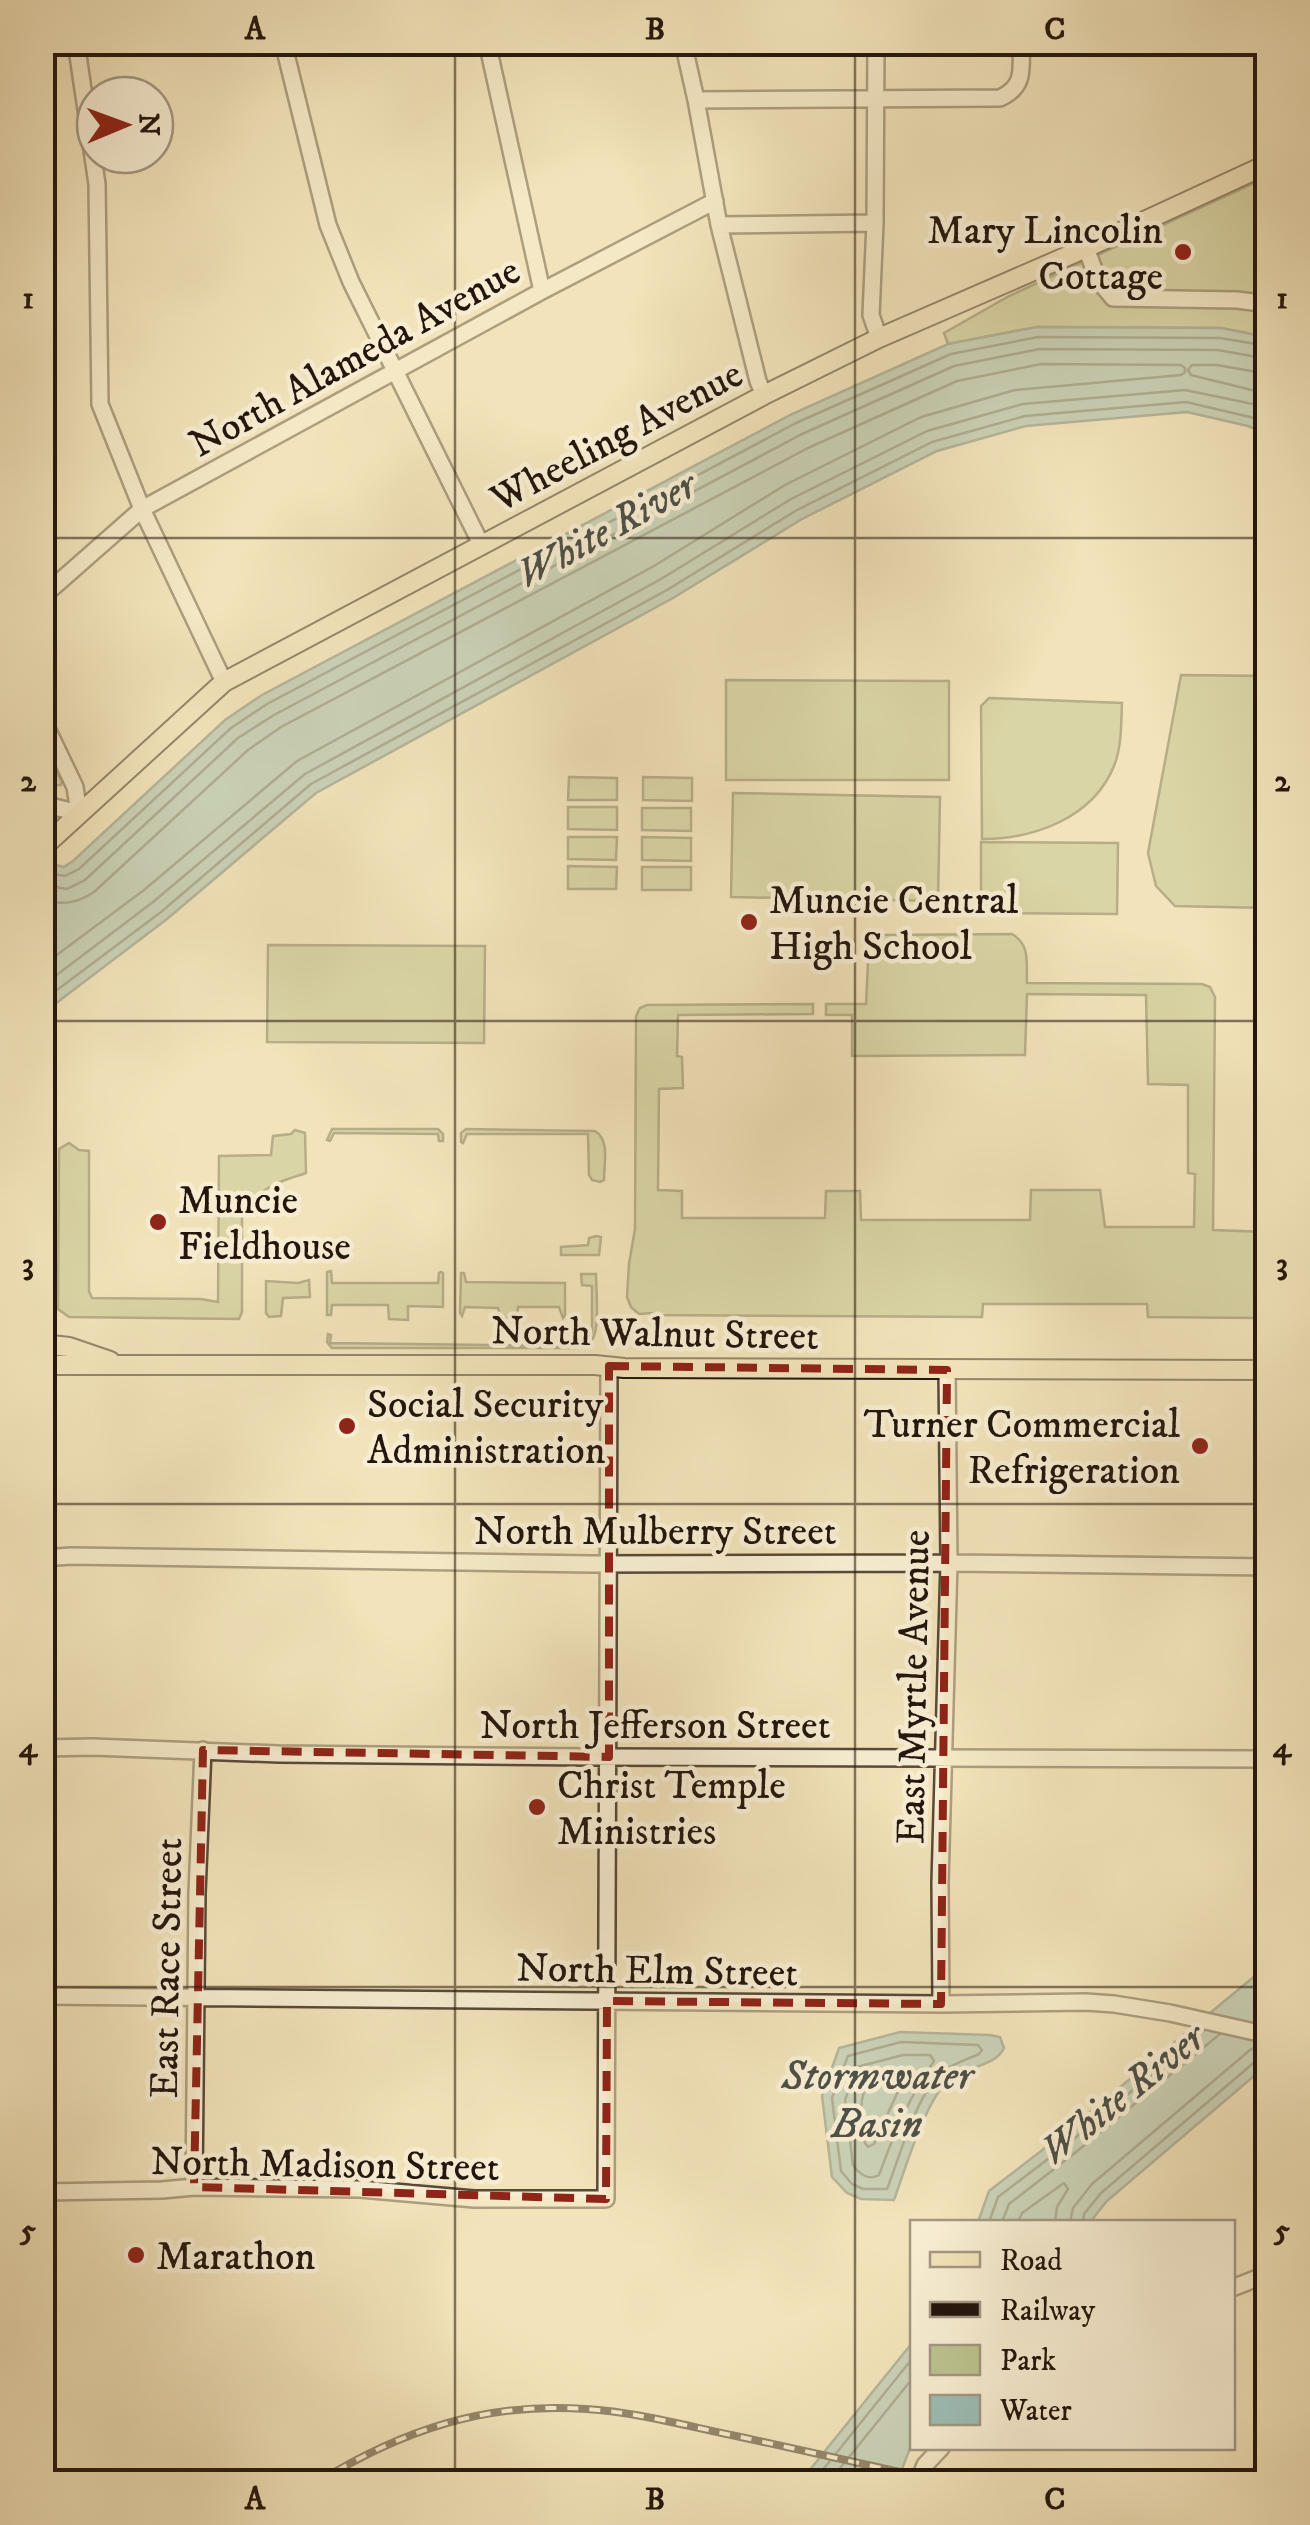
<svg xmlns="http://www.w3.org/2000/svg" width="1310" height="2525" font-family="'IM FELL DW Pica',serif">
<rect width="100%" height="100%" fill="#f2e3ba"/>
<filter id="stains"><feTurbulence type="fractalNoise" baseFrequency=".002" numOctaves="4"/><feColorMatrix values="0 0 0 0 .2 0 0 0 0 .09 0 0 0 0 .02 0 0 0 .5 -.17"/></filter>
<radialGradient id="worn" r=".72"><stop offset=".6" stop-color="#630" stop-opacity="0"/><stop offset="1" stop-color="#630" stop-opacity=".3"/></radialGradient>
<!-- green -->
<path fill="#bcc38f" stroke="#706c4e" stroke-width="2.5" d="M1267,177v160l-46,-9 -184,-1 -89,17 -4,-11 65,-37z
M1181,675l86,1v232l-92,-2 -19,-20 -8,-33z
M726,680l223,1v99h-223z
M989,698l133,5c-1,20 0,43 -8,63 -21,52 -80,73 -132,73l-1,-133z
M42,744l20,38 -1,3h-18z
M569,777l48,1v22h-49z
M643,777l49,1v23l-49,-1z
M733,793l207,4 -2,104 -207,-4z
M568,807h49v23l-49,-1z
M642,808h49v23l-49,-1z
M568,837h49l-1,23 -48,-1z
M642,837l49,1v23l-49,-1z
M981,842l137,1 -1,71 -136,-1z
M568,866l49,1 -1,22h-48z
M642,867h49v23h-49z
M1012,934c19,11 14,30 15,49l175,1 8,3 5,10 -2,233 54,2 1,72 -4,9 -8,5 -108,-1 -1,-13h-164l-1,13 -330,-2v-2l-13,1 -8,-7 -4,-10 2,-33 6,-35 1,-213 4,-8 7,-3 166,-1v10l-135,1 -1,41 5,1 1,31 -24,1 -1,101 24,1v27h143l1,-27h34l1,29h169l1,-30h69l5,37h89l1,-53 -7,-1v-88l-40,-1 -2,-89 -119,-1 -2,61 -173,1v-41h-26v-11h40l3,-62 11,-7z
M268,945l217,1 -1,97 -217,-1z
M332,1129h106l5,5v7h-4l-1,-7 -104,-1 -4,8 -3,-1z
M466,1129l129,2c15,9 9,32 9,49l-4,2 -8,-2 -3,-5 -1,-41h-121l-4,9 -2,-1v-9z
M295,1130l10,3 1,40c-5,2 -10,3 -15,5 -17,5 -38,18 -49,31v103l-3,7 -170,-2 -11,-8 1,-160 10,-6 10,7 10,1v140l3,7 109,1 17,3 1,-146 52,-1 2,-19 18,-2z
M596,1236l5,1 -2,18h-38v-8l27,-2 1,-7z
M331,1271l1,12h106l1,-10 2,-1 2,1v34l-35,-1v14l-19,-1 -1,-14h-56l-1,10h-4v-43z
M461,1273h3l2,9 99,1v32l-2,3 -4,-11h-41l-1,11h-16l-3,-10 -33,-1 -3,9 -2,-3z
M581,1274h15c0,15 4,56 -4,66 -4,5 -9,6 -15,8h-245l-5,-6 1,-8 3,1 -1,8 244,3 1,-10 17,-4v-46l-10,-1z
M309,1280l1,17 -27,1 -2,18 -12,1 -3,-4v-32l32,2z"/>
<!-- water -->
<path fill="#9cbdb4" stroke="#6c7a71" stroke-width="2.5" d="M1037,327l184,1 46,9v97l-19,-8 -61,-14 -161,14 -89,25 -135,68 -129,79 -357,195 -149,126 -112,85 -12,-1v-141l21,5 9,-6 152,-141 37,-25 530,-281 156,-70z
M1267,1966v99l-160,136 -17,21h-112l11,-31 73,-56z
M900,2032l90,3 10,2 4,11c-9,19 -37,18 -53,30 -25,19 -46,92 -57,122l-33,-1 -14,-6 -15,-16 -10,-81 17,-48z
M912,2343v100l-15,39h-97z"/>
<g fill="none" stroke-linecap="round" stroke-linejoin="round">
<!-- shore -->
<path stroke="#606a60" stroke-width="2.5" d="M1268,374l-51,-9h-25l-4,5 3,5 77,19
M42,872l23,4 14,-7 152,-141 36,-24 529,-281 155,-69 87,-17 182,1 48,8
M42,885l25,4 18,-9 153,-142 36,-23 528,-281 152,-68 86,-17 178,1 50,9
M42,900c21,5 34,4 52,-8l154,-142 33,-23 527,-279 149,-67 84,-17 140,1 4,3v4l-4,3 -166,15 -94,27 -136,68 -131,81 -357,195 -153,129 -102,76
M42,981l8,-1 103,-78 152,-128 356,-195 130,-80 136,-68 96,-27 162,-14 68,14 15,6
M42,994l11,-1 108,-81 150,-128 356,-194 130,-80 135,-68 93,-26 161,-14 64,15 18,6
M901,2042l77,3 4,5 -3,4c-11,5 -27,10 -37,18 -26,23 -42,84 -55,117h-24l-11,-5 -11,-13 -9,-73 16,-42z
M903,2055h27l4,6c-25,36 -40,73 -55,114 -10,6 -20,-1 -26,-10l-8,-65 12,-33z
M898,2072l5,1 1,5 -30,66 -6,3 -3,-4c-4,-24 -8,-43 5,-64z
M989,2222l9,-25 71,-54 135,-112
M1002,2222l7,-18 67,-52 144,-118
M1018,2222l4,-9 42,-30 4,6 -11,18 -2,15
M1070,2222l3,-14 19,-24 158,-134 9,-4 9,-1
M1083,2222l1,-8 17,-21 156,-133 11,-2
M813,2482l99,-123
M829,2482l83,-103"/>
<!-- minor casing -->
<g stroke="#584938" stroke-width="20">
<path id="minor" d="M76,42l21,142 3,220 42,105 82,173
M283,42l45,183 23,57 131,264
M487,42l55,249
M683,42l13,58 23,125 39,156 6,14
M876,42l-1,181 -4,92 8,23
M696,100l304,-2c26,-12 21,-30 21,-56
M719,225l156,-2
M1086,248l12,32 15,18 124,2 31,4
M42,597l100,-88 400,-218 173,-90
M42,718l33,69 4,26 -37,-9
M42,1558l29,-2 521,8 357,-1 319,4
M42,1748l51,-1 186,7 313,3 676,2
M42,1996l899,8 145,-2 28,2 56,9 98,22
M941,2004l-1,-121 9,-320 -2,-193
M194,2187l3,-294 6,-143
M42,2192l120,-2 32,-3 166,2 114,10h132l3,-833
M1232,2288l36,-14
M918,2482l7,-17 16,-17"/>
</g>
<!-- major casing -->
<g stroke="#24160d" stroke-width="22">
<path id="major" d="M42,848l182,-166 540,-287 115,-57 207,-90 182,-84
M42,1344l27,3 41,14
M42,1365h553l29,3 644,2"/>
</g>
<!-- minor -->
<use href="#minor" stroke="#f7edd2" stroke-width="15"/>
<!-- major -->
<use href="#major" stroke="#f2e3ba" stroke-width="18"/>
<!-- rail casing -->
<g stroke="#24160d" stroke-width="8">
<path id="rail" d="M318,2482c84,-52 168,-80 268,-73 50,3 101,17 150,27 70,15 140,31 209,46"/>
</g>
<!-- rail -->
<use href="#rail" stroke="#f7edd2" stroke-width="4" stroke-dasharray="11" stroke-linecap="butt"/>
</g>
<!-- marked area -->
<path d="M0 0H1310V2525H0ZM609,1366l338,4 -6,634 -334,-3 -1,198 -412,-12 9,-437 406,7z" fill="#f2e3ba" fill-opacity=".55" fill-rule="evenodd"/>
<path fill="none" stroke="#8f2418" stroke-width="8" stroke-dasharray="20 12" stroke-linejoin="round" d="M609,1366l338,4 -6,634 -334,-3 -1,198 -412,-12 9,-437 406,7z"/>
<!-- grid -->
<path fill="none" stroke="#24160d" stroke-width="2.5" stroke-opacity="0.55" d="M455,42v2440M855,42v2440M42,538h1226M42,1021h1226M42,1504h1226M42,1987h1226"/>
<!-- markers -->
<g fill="#8f2418" stroke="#f7edd2" stroke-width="4">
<circle cx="1183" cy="252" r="10"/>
<circle cx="749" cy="922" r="10"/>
<circle cx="158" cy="1222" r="10"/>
<circle cx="347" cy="1426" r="10"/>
<circle cx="1200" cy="1446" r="10"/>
<circle cx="537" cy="1807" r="10"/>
<circle cx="136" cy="2255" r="10"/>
</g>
<g text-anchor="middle" stroke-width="9" stroke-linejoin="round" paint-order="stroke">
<!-- poi labels -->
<g font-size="40" fill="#24160d" stroke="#f7edd2" text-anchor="start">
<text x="1163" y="243" text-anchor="end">Mary Lincolin<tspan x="1163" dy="46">Cottage</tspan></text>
<text x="769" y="913">Muncie Central<tspan x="769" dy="46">High School</tspan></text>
<text x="178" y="1213">Muncie<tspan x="178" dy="46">Fieldhouse</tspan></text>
<text x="367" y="1417">Social Security<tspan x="367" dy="46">Administration</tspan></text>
<text x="1180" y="1437" text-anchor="end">Turner Commercial<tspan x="1180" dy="46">Refrigeration</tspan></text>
<text x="557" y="1798">Christ Temple<tspan x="557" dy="46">Ministries</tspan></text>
<text x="156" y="2269">Marathon</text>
</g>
<!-- street labels -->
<g font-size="40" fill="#24160d" stroke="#f7edd2">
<text transform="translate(354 356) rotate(-29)" y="14">North Alameda Avenue</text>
<text transform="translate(616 435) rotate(-28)" y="14">Wheeling Avenue</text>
<text transform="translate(655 1332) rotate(1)" y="14">North Walnut Street</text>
<text x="655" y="1544">North Mulberry Street</text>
<text transform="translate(912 1687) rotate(-89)" y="14">East Myrtle Avenue</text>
<text x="655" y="1738">North Jefferson Street</text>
<text transform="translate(165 1968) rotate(-89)" y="14">East Race Street</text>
<text transform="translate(657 1969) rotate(1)" y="14">North Elm Street</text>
<text transform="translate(325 2163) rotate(1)" y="14">North Madison Street</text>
</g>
<!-- water labels -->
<g font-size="42" font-style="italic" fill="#4e5047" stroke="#f7edd2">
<text transform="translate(605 528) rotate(-29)" y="15">White River</text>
<text x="877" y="2089">Stormwater<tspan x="877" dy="48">Basin</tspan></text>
<text transform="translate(1121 2093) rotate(-39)" y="15">White River</text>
</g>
</g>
<!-- margin -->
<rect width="1310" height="2525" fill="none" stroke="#f2e3ba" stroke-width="110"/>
<!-- legend -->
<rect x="910" y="2220" width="325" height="230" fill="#f7edd2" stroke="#a39783" stroke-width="2.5"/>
<rect x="930" y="2252" width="50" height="15" fill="#f2e3ba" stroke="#a39783" stroke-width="2.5"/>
<text x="1000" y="2270" font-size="30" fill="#24160d">Road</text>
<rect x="930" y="2302" width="50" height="15" fill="#24160d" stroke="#a39783" stroke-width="2.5"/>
<text x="1000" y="2320" font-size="30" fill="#24160d">Railway</text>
<rect x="930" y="2345" width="50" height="30" fill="#bcc38f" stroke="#a39783" stroke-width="2.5"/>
<text x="1000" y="2370" font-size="30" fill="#24160d">Park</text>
<rect x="930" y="2395" width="50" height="30" fill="#9cbdb4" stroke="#a39783" stroke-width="2.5"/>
<text x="1000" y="2420" font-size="30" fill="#24160d">Water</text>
<!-- north arrow -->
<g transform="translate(125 125) rotate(89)"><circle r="48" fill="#f7edd2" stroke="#a39783" stroke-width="2.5"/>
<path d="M0-8L18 38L0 25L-18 38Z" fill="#8f2418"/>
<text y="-15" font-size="28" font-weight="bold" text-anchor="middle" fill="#24160d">N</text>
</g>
<rect x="55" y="55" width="1200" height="2415" fill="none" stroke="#24160d" stroke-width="4"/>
<g font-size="32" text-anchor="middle" font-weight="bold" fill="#24160d">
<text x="255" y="39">A</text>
<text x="655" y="39">B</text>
<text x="1055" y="39">C</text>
<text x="28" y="308">1</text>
<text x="1282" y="308">1</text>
<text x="28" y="791">2</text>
<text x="1282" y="791">2</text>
<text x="28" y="1274">3</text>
<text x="1282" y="1274">3</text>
<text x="28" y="1757">4</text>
<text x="1282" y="1757">4</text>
<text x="28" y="2240">5</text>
<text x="1282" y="2240">5</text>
<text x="255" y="2509">A</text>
<text x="655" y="2509">B</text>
<text x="1055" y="2509">C</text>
</g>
<rect width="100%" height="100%" filter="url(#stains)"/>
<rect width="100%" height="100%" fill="url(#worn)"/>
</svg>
